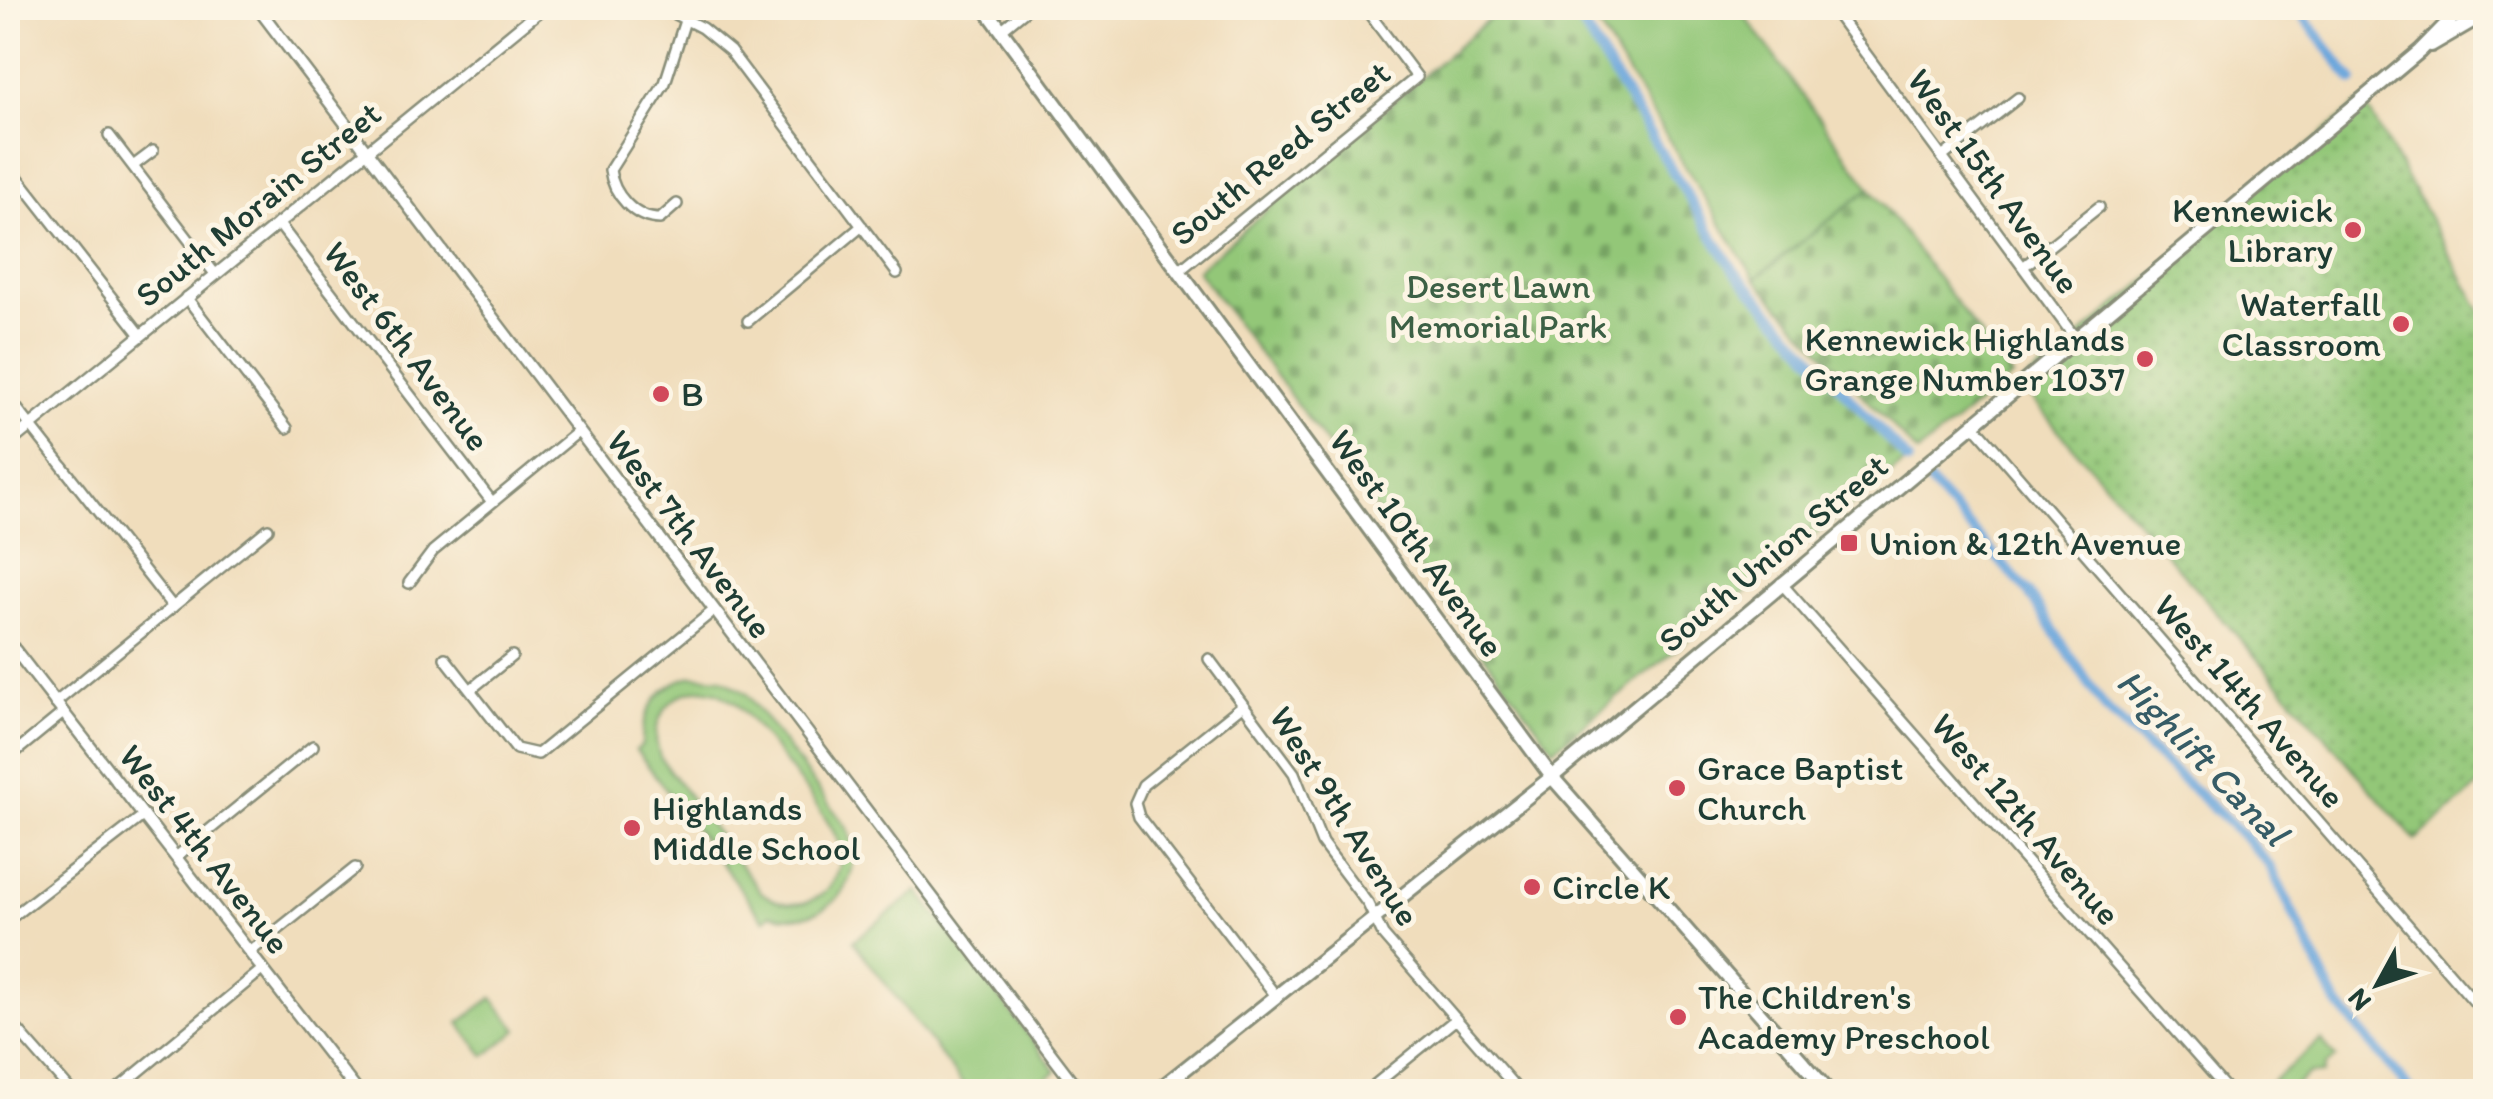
<svg xmlns="http://www.w3.org/2000/svg" width="2493" height="1099" font-family="Itim,sans-serif">
<defs>
<pattern id="cemetery-stones" width="16" height="16" patternUnits="userSpaceOnUse" patternTransform="scale(2.5)"><rect width="16" height="16" fill="#93c778"/><path d="M2 7V4a2 2 0 0 1 4 0v3zM10 15v-3a2 2 0 0 1 4 0v3z" fill="#77a363"/></pattern>
<pattern id="park-dots" width="8" height="8" patternUnits="userSpaceOnUse" patternTransform="scale(2.5)"><rect width="8" height="8" fill="#93c778"/><path d="M2 2h.1M6 6h.1" fill="none" stroke="#77a363" stroke-width="1.8" stroke-linecap="round"/></pattern>
</defs>
<rect width="100%" height="100%" fill="#fcf5e5"/>
<filter id="ink" filterUnits="userSpaceOnUse"><feTurbulence type="fractalNoise" baseFrequency=".01" numOctaves="2"/><feDisplacementMap in="SourceGraphic" scale="20" xChannelSelector="R" yChannelSelector="G"/><feConvolveMatrix kernelMatrix="1 2 1 2 8 2 1 2 1" color-interpolation-filters="sRGB"/></filter>
<filter id="wash" filterUnits="userSpaceOnUse"><feTurbulence type="fractalNoise" baseFrequency=".0048" numOctaves="4" result="noise"/><feDisplacementMap in="SourceGraphic" scale="40" xChannelSelector="R" yChannelSelector="G"/><feGaussianBlur stdDeviation="2.25" result="paint"/><feColorMatrix in="noise" values="0 0 0 0 0 0 0 0 0 0 0 0 0 0 0 0 0 1.4 0 .05"/><feComposite in="paint" operator="in"/></filter>
<g filter="url(#wash)">
<rect width="100%" height="100%" fill="#f0ddbc"/>
<!-- grass -->
<path fill="#93c778" stroke="#598256" stroke-width="2.5" fill-rule="evenodd" d="M1587,8h152l131,180 -115,91z
M692,676l29,2 25,15 102,136c21,52 -22,101 -77,85l-7,6 -128,-170 6,-5c-1,-34 17,-60 50,-69zM702,689l15,3 19,11c21,24 94,113 102,139 8,23 -4,49 -26,58 -18,8 -37,3 -51,-8l-100,-133c-14,-34 5,-66 41,-70z
M918,891l138,180 -24,18 -6,-7 -7,5 -9,-10 -19,14h-23l-115,-150z
M492,998l26,32 -33,26 -26,-33z
M2321,1040l15,18 -11,8 -2,8 -13,-1 -21,18h-28z"/>
<!-- cemetery -->
<path fill="url(#cemetery-stones)" stroke="#598256" stroke-width="2.5" d="M1502,8h68l169,266 169,186 -354,289 -357,-479z
M1870,188l142,189 -95,76 -162,-174z"/>
<!-- park -->
<path fill="url(#park-dots)" stroke="#598256" stroke-width="2.5" d="M2358,104l12,9 115,205v463l-70,59 -395,-454z"/>
<g fill="none" stroke-linecap="round" stroke-linejoin="round">
<!-- canal -->
<path stroke="#6ba6dc" stroke-width="10" d="M1572,8l163,264 173,189
M2297,8l56,73
M1927,480l101,112 77,116 140,129 25,29 66,136 76,90"/>
</g>
</g>
<g filter="url(#ink)">
<g fill="none" stroke-linecap="round" stroke-linejoin="round">
<!-- minor casing -->
<g stroke="#888d78" stroke-width="14">
<path id="minor" d="M663,8l39,20 28,23 167,222
M1832,8l244,331
M1001,30l27,-22
M109,135l106,139
M1942,157l76,-59
M8,165l133,170
M133,166l20,-15
M677,204l-17,15c-26,0 -47,-25 -50,-49l55,-87 24,-75
M278,223l214,279
M2023,267l76,-60
M1179,271l238,-194 -52,-69
M186,297l101,131
M748,321l114,-95
M8,397l165,210
M1973,424l513,591
M409,583l24,-32 146,-120
M1781,583l448,509
M445,658l71,91 22,5 175,-143
M1209,659l85,114 28,70 46,61 15,31 134,154
M470,690l42,-34
M55,703l213,-174
M1243,705l-100,80 -8,18 4,14 137,179
M8,758l55,-45
M176,857l137,-111
M8,920l136,-105
M250,952l105,-84
M8,1019l64,73
M114,1092l149,-123
M1366,1092l90,-73"/>
</g>
<!-- tertiary casing -->
<g stroke="#888d78" stroke-width="15">
<path id="tertiary" d="M258,8l822,1084
M8,444l535,-436
M8,641l350,451"/>
</g>
<!-- secondary casing -->
<g stroke="#888d78" stroke-width="18">
<path id="secondary" d="M985,8l567,769 277,315
M2431,45l55,-32
M1156,1092l396,-315 868,-726 42,-43"/>
</g>
<!-- minor -->
<use href="#minor" stroke="#fff" stroke-width="9"/>
<!-- tertiary -->
<use href="#tertiary" stroke="#fff" stroke-width="10"/>
<!-- secondary -->
<use href="#secondary" stroke="#fff" stroke-width="12"/>
</g>
</g>
<!-- markers -->
<g fill="#d1495b" stroke="#fcf5e5" stroke-width="4">
<circle cx="2353" cy="230" r="10"/>
<circle cx="2401" cy="324" r="10"/>
<circle cx="2145" cy="359" r="10"/>
<circle cx="661" cy="394" r="10"/>
<rect x="1839" y="533" width="20" height="20" rx="5"/>
<circle cx="1677" cy="788" r="10"/>
<circle cx="632" cy="828" r="10"/>
<circle cx="1532" cy="887" r="10"/>
<circle cx="1678" cy="1017" r="10"/>
</g>
<g text-anchor="middle" stroke-width="10" stroke-linejoin="round" paint-order="stroke">
<!-- street labels -->
<g font-size="35" fill="#1f3d34" stroke="#fcf5e5">
<text transform="translate(1280 153) rotate(-39)" y="12">South Reed Street</text>
<text transform="translate(1994 181) rotate(54)" y="12">West 15th Avenue</text>
<text transform="translate(258 204) rotate(-39)" y="12">South Morain Street</text>
<text transform="translate(407 346) rotate(53)" y="12">West 6th Avenue</text>
<text transform="translate(690 534) rotate(53)" y="12">West 7th Avenue</text>
<text transform="translate(1417 543) rotate(54)" y="12">West 10th Avenue</text>
<text transform="translate(1773 553) rotate(-40)" y="12">South Union Street</text>
<text transform="translate(2250 701) rotate(49)" y="12">West 14th Avenue</text>
<text transform="translate(1345 816) rotate(58)" y="12">West 9th Avenue</text>
<text transform="translate(2026 819) rotate(49)" y="12">West 12th Avenue</text>
<text transform="translate(205 849) rotate(52)" y="12">West 4th Avenue</text>
</g>
<!-- poi labels -->
<g font-size="35" fill="#1f3d34" stroke="#fcf5e5" text-anchor="start">
<text x="2333" y="222" text-anchor="end">Kennewick<tspan x="2333" dy="40">Library</tspan></text>
<text x="2381" y="316" text-anchor="end">Waterfall<tspan x="2381" dy="40">Classroom</tspan></text>
<text x="2125" y="351" text-anchor="end">Kennewick Highlands<tspan x="2125" dy="40">Grange Number 1037</tspan></text>
<text x="681" y="406">B</text>
<text x="1869" y="555">Union &amp; 12th Avenue</text>
<text x="1697" y="780">Grace Baptist<tspan x="1697" dy="40">Church</tspan></text>
<text x="652" y="820">Highlands<tspan x="652" dy="40">Middle School</tspan></text>
<text x="1552" y="899">Circle K</text>
<text x="1698" y="1009">The Children's<tspan x="1698" dy="40">Academy Preschool</tspan></text>
</g>
<!-- park labels -->
<g font-size="35" fill="#3c6045" stroke="#fcf5e5">
<text x="1498" y="298">Desert Lawn<tspan x="1498" dy="40">Memorial Park</tspan></text>
</g>
<!-- water labels -->
<g font-size="38" font-style="italic" fill="#365c66" stroke="#fcf5e5">
<text transform="translate(2203 757) rotate(46)" y="13">Highlift Canal</text>
</g>
</g>
<!-- margin -->
<rect width="2493" height="1099" fill="none" stroke="#fcf5e5" stroke-width="40"/>
<!-- north arrow -->
<g transform="translate(2378 984) rotate(230)" stroke="#fcf5e5" stroke-width="8" paint-order="stroke">
<path d="M0-8L18 38L0 25L-18 38Z" fill="#1f3d34"/>
<text y="-15" font-size="28" font-weight="bold" text-anchor="middle" fill="#1f3d34">N</text>
</g>
</svg>
